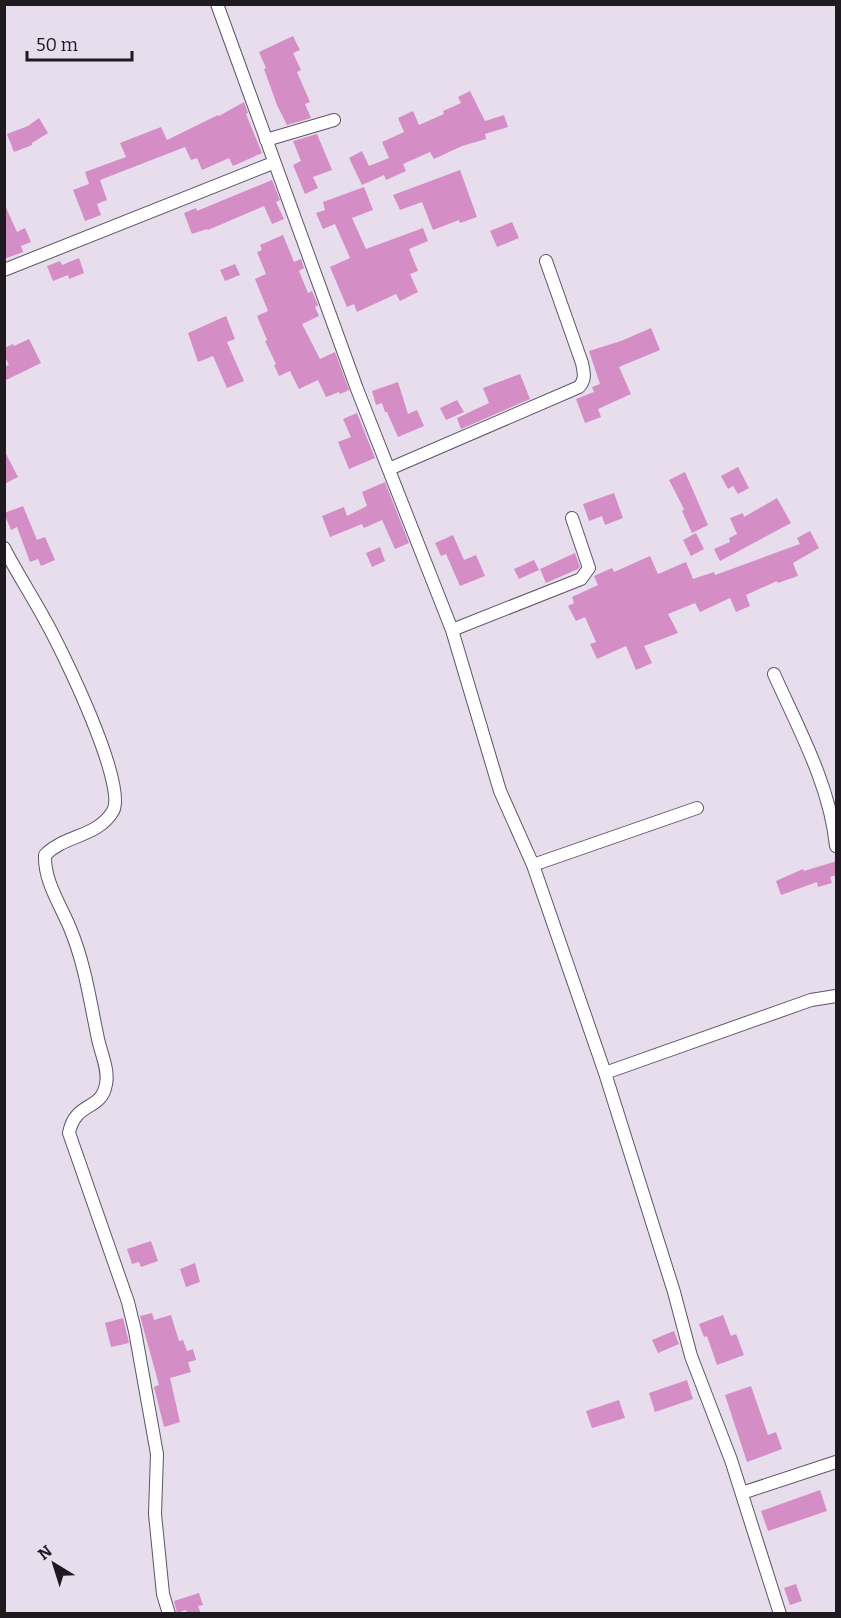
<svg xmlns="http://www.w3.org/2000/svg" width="841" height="1618" font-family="Bitter,serif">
<rect width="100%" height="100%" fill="#e7dded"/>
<!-- building -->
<path fill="#d58dc6" d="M293,36l7,14 -7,3 8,17 -4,2 13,30 -5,2 6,14 -24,7 -10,-20 -13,-36 2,-1 -7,-16z
M470,91l15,30 19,-6 4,12 -23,7 1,5 -24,7 -28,13 -4,-7 -27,12 3,7 -20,9 -2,-5 -22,10 -13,-27 13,-7 7,15 20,-8 -7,-16 22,-10 -6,-14 15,-7 6,14 25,-11 -1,-3 18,-8 -3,-6z
M244,102l4,11 -2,1 16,39 -29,13 -4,-8 -27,12 -5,-12 -6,2 -6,-13 -85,33 7,20 -10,4 4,11 -16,6 -12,-31 16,-6 -4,-12 41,-15 -6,-14 41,-16 6,13 51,-25 1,1z
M39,118l9,15 -16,10v2l-18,7 -7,-18 21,-8z
M317,134l15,36 -19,7 5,11 -13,6 -12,-29 8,-4 -8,-20z
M460,170l17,47 -17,6 -1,-3 -26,10 -11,-28 -22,8 -7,-15z
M272,180l8,20 -4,2 8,17 -12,5 -8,-18 -56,24 -1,-1 -15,5 -8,-21 12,-5 1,3z
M364,187l9,23 -21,8 14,31 57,-21 5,13 -19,8 9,22 -8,3 8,18 -18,9 -4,-7 -39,18 -3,-8 -7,3 -17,-40 20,-9 -15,-34 -12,5 -7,-16 9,-3 -2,-8z
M4,203l13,29 8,-4 6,14 -10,4 2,6 -19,7z
M512,222l7,16 -22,9 -7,-16z
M283,235l11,27 7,-3 3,9 -5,3 9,22 4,-2 6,14 -3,2 4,9 -17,8 18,35 15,-7 14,38 -9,4 -1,-2 -13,5 -8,-17 -19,9 -9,-18 -11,5 -5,-11 2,-1 -11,-23 2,-1 -10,-24 11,-5 -13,-32 11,-5 -9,-22 5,-2 -2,-5z
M79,258l5,15 -15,6 -1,-4 -15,6 -6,-15 13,-5 2,4z
M235,264l5,11 -15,6 -5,-11z
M226,316l9,23 -8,3 17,39 -17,7 -14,-32 -15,6 -10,-29z
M651,328l9,22 -41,17 12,27 -33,15 3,8 -16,6 -9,-24 18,-7 -2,-5 8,-3 -11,-33 32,-10z
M29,339l12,24 -37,18v-14l5,-2 -5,-10v-7l9,-4 1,2z
M520,374l10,25 -69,30 -4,-11 32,-15 -6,-15z
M398,382l10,32 9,-4 7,16 -26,11 -11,-25h-2l-3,-9 -6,2 -4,-14z
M457,400l7,12 -18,8 -6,-12z
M357,413l18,45 -26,11 -11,-27 13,-5 -8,-18z
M4,450l14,27 -14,7z
M738,467l11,21 -11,6 -5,-8 -5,3 -7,-13z
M685,472l23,53 -16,8 -10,-22 2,-2 -15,-29z
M385,482l24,61 -14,6 -13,-29 -18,8 -2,-4 -32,13 -8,-21 22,-9 3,9 20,-10 -5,-14z
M614,493l9,25 -18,7 -3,-9 -13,5 -6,-17z
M777,498l14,25 -71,38 -6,-12 16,-7 -1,-4 8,-4 -7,-16 13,-5 1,4z
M23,506l14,34 8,-3 10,23 -14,6 -3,-7 -8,3 -13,-35 -6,3 -7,-17z
M810,531l9,17 -26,15 5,13 -20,7 -1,-2 -31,14 4,11 -14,6 -6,-14 -30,14 -5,-9 -27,11 10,19 -34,13 8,17 -16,7 -10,-24 -29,13 -7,-15 6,-2 -11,-25 -9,4 -8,-15 6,-3 -2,-6 26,-12 -4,-9 18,-8 2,4 36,-16 8,18 28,-12 7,17 21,-7 1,3 85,-31 -3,-6z
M696,533l8,16 -13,7 -8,-16z
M453,535l11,25 12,-5 9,21 -25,10 -14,-32 -5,2 -6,-13z
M380,547l5,14 -13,6 -6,-14z
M575,553l5,14 -2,2 -32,14 -6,-14z
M534,560l5,10 -20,9 -5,-10z
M837,861v14l-7,2 2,6 -14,4 -1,-5 -36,13 -5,-14 27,-12 1,2z
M151,1241l7,20 -17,6 -2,-5 -7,2 -5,-15z
M195,1263l5,19 -14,5 -6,-18z
M152,1313l2,7 17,-5 8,26 4,-1 4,11 6,-2 3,11 -8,2 3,10 -21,6 10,44 -16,5 -10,-40 5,-2 -19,-69z
M723,1315l8,21 5,-2 8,21 -27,10 -10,-29 -3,1 -5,-13z
M123,1318l6,25 -18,4 -6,-24z
M674,1331l5,13 -21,9 -6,-13z
M687,1380l6,19 -38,13 -6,-19z
M751,1386l17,49 8,-3 6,17 -35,13 -22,-67z
M619,1400l6,18 -33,10 -6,-17z
M820,1490l7,21 -59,20 -7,-20z
M796,1584l6,17 -12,4 -6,-17z
M199,1593l4,12 -5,1 3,8h-14l-1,-4 -9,3 -3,-12z"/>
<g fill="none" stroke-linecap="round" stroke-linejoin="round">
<!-- street casing -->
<g stroke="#5e5563" stroke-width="14">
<path id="street" d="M217,4l140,385 95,241 48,161 33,74 72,208 69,219 17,64 40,104 49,154
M266,140l68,-20
M4,270l269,-107
M389,469l190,-82c7,-8 5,-14 3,-24l-36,-102
M4,548c13,25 28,48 41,72 16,28 83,165 68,191 -15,26 -49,24 -68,44 -1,26 15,49 25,73 15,36 20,73 28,111 3,14 11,31 8,45 -4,27 -31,17 -37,49l59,169 7,29 22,123 -2,60 8,80 6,20
M452,630l129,-51 8,-11 -17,-50
M774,674c24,54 56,111 62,172
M533,865l164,-57
M605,1073l206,-73 25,-4
M742,1493l94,-31"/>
</g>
<!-- street -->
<use href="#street" stroke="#fff" stroke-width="12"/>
</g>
<!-- border -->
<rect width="841" height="1618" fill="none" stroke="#1e1a20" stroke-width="12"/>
<!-- north arrow -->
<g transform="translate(54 1564) rotate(322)" stroke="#e7dded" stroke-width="4.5" paint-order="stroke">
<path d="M0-4.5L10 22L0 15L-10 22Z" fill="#1e1a20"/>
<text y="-9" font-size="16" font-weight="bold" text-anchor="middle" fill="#1e1a20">N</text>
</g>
<!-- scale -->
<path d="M27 51v9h105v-9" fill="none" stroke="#1e1a20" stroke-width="3"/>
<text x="36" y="51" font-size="18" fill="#1e1a20" stroke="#e7dded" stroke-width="4.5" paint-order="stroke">50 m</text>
</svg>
